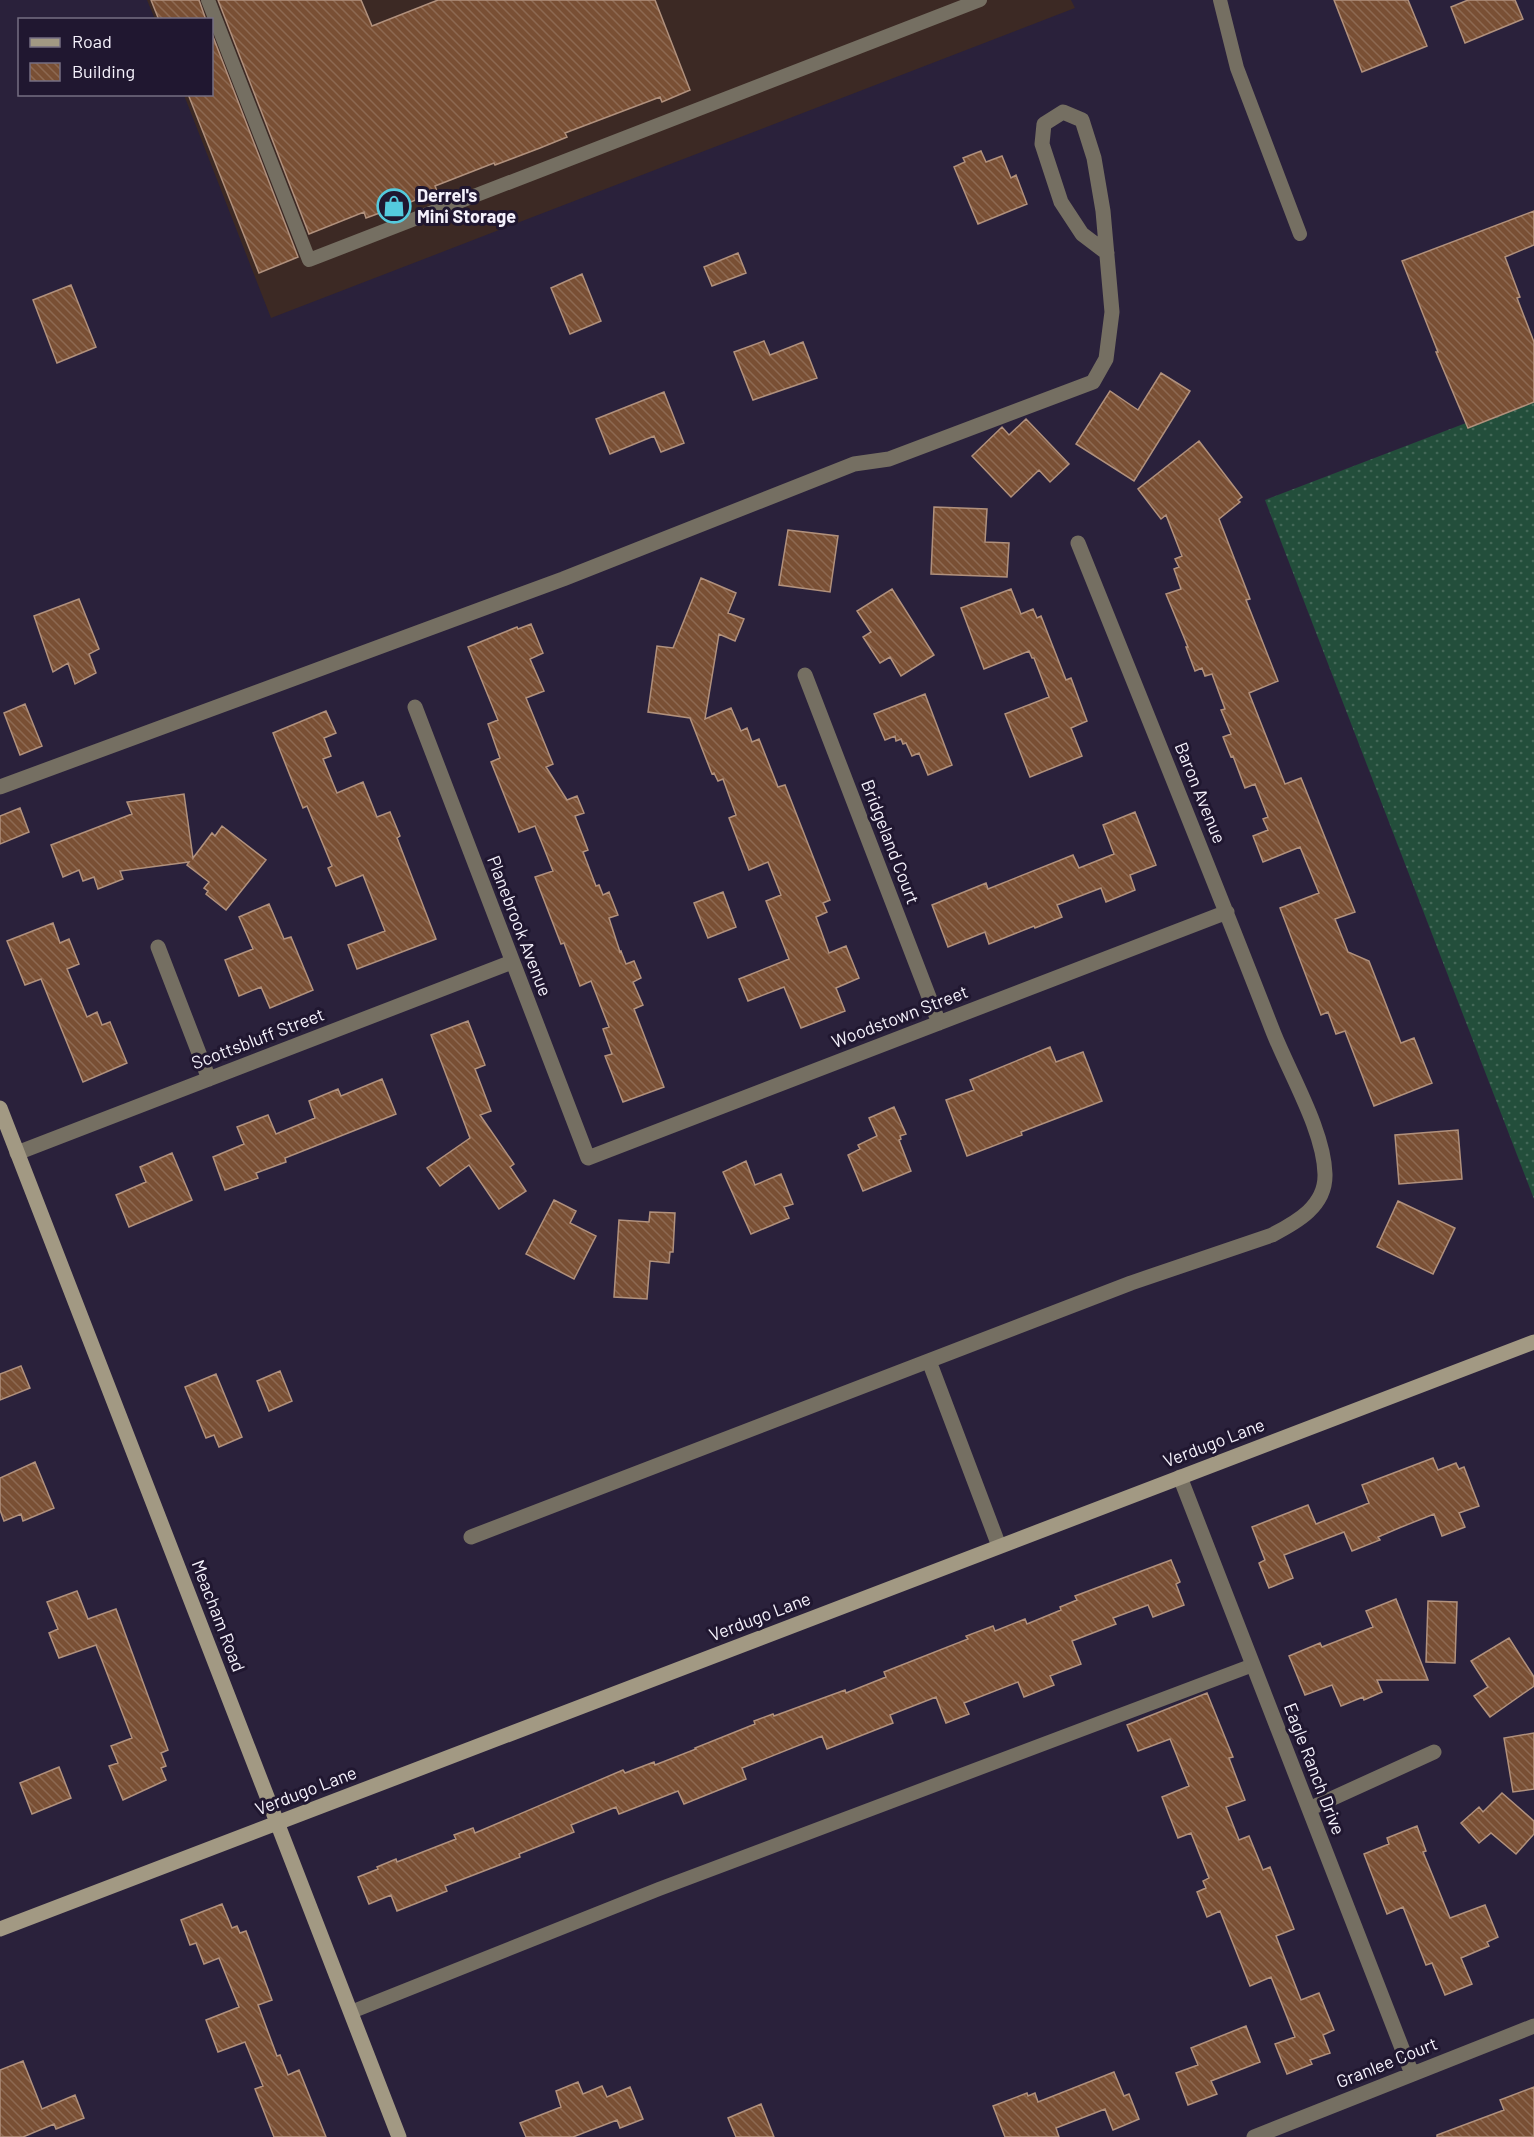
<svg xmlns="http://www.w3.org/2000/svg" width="1534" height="2137" font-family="Barlow,sans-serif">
<defs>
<pattern id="grass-dots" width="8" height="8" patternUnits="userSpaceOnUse" patternTransform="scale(1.5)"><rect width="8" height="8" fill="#234e3b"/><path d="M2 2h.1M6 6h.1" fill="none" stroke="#446858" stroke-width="1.8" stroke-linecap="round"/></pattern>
<pattern id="building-back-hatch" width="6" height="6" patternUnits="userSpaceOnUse" patternTransform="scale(1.5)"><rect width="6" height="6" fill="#794f34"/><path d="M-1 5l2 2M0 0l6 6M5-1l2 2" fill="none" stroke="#8d6952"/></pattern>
</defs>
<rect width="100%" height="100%" fill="#2a213b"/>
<!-- commercial -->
<path fill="#3c2924" d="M147,0h924l4,8 -804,310 -87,-223 28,-1v-74l-57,-1z"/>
<!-- grass -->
<path fill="url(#grass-dots)" d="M1534,397v802l-269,-699z"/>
<!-- building -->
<path fill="url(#building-back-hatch)" stroke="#b1917d" stroke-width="1.5" d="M151,0h48l7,20h-47z
M218,0h143l11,26 66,-26h217l35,90 -28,12 -2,-5 -95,36 2,4 -27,11 -45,17 -1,-2 -59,23 2,5 -24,10 -47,17 -2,-6 -55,22z
M1334,0h74l19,46 -65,26z
M1468,0h47l8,19 -58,24 -14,-36z
M212,34l86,223 -39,16 -71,-179h24z
M981,151l5,11 16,-6 9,22 5,-3 11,29 -49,20 -24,-57 11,-5 -2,-4z
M1534,211v34l-29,12 15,40 -3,1 17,44v60l-66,26 -32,-76h2l-36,-91z
M738,253l8,20 -34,13 -8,-19z
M582,274l19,47 -31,13 -19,-46z
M71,285l25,62 -39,16 -24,-63z
M764,341l6,14 33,-13 14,36 -64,22 -19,-48z
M1161,373l29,18 -56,90 -58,-37 34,-53 28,19z
M664,392l20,51 -23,9 -7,-16 -44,18 -14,-35z
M1026,419l43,45 -19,18 -11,-12 -28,27 -39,-41 30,-29 7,8z
M1199,441l43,56 -4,3 2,2 -21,17 31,80 -4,1 32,81 -29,12 36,91 16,-6 54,134 -20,7 13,33 21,9 32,82 13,-5 18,45 -58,23 -29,-75 -9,3 -8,-22 -7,3 -41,-107 39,-15 -19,-46 -37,15 -10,-26 15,-6 -5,-11 5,-2 -13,-33 -10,4 -12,-32 -2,1 -8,-20 8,-3 -10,-24 4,-1 -13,-35 -7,2 -3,-8 -7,3 -9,-24h2l-22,-53 15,-5 -7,-20 5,-2 -4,-8 7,-3 -16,-41 -5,4 -23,-30z
M934,507l53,2 -2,33 24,1 -2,34 -76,-3z
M788,530l50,6 -8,56 -51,-7z
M701,578l35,15 -8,20 16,6 -9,22 -16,-7 -14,85 26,-11 10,23 6,-3 5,14 7,-3 19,48 7,-2 45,115 -7,3 4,9 -11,5 13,36 17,-7 13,32 -23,10 9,23 -44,17 -17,-41 -36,14 -9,-22 50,-20 -23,-58 15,-6 -13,-33 -19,8 -20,-52 7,-3 -13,-36 -5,2 -4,-8 -2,1 -22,-56 -42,-6 9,-66 16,2z
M892,589l42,66 -33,21 -11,-19 -10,6 -17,-26 8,-5 -14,-21z
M1011,589l10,25 12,-5 4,9 4,-2 25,64 5,-2 16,43 -16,7 11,28 -52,21 -25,-63 44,-17 -15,-39h-2l-3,-7 -45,18 -23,-61z
M79,599l20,50 -10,5 7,19 -21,11 -7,-21 -15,9 -19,-56z
M531,624l12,29 -13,6 14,32 -18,7 27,66 -7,3 21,33 10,-4 7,17 -9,3 13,34 -5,2 13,34 3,-1 4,10 6,-3 9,23 -9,3 11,34 1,-1 5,13 8,-3 7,17 -8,4 10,23 -9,4 30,78 -41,15 -18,-46 7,-2 -9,-25 6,-2 -18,-46 -11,5 -16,-43 -3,1 -26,-67 18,-6 -18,-45 -16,6 -28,-70 9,-4 -12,-34 10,-4 -30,-73 49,-20 1,2z
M925,694l27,71 -24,10 -9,-22 -7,3 -6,-13 -3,1 -2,-5 -5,2 -1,-5 -10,4 -11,-26z
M25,704l17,42 -22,9 -16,-42z
M326,711l10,22 -12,5 7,18 -8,3 14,34 26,-11 14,35 13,-5 10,24 -3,2 39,101 -79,30 -9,-24 37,-14 -22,-56 -27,11 -8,-18 4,-2 -25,-60 -4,2 -30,-75z
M184,794l9,64 19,-25 3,3 7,-10 44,34 -40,50 -20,-16 2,-3 -4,-3 5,-6 -22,-17 2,-3 -69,9 3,8 -25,10 -4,-12 -11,4 -4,-11 -16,7 -12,-32 81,-31 -5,-12z
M20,808l9,24 -29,12v-28z
M1135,812l21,53 -26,10 5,15 -29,12 -5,-14 -44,17 5,12 -27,11 -1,-2 -45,18 -4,-12 -37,15 -16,-42 54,-22 2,6 85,-34 6,13 35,-14 -11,-29z
M723,892l13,35 -28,11 -14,-35z
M269,904l15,35 7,-2 22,53 -43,18 -9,-21 -22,9 -14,-36 28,-11 -14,-32z
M53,923l7,20 9,-4 10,25 -12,5 20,48 10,-5 5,13 8,-3 17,41 -44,19 -42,-103 -16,6 -18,-44z
M468,1021l17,44 -10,4 16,42 -11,4 34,49 -4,3 16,24 -27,18 -30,-44 -29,21 -13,-18 43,-30 -39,-103z
M1050,1047l6,15 27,-10 19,49 -81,31 1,3 -55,21 -21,-56 28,-10 -4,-10z
M382,1079l14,35 -111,44 1,4 -30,11 2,5 -33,12 -12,-33 31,-13 -7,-17 31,-12 8,19 39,-16 -6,-17 29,-12 3,7z
M894,1107l12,27 -6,2 1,3 -2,1 12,31 -48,20 -15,-36 12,-6 -2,-4 19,-9 -8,-18z
M1458,1130l4,49 -63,5 -4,-49z
M172,1153l20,47 -63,27 -13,-32 30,-13 -6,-15z
M746,1161l9,24 26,-11 12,30 -9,3 5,11 -38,16 -28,-62z
M554,1200l22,11 -6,12 26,13 -22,43 -48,-25z
M1398,1201l57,27 -22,46 -56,-27z
M650,1212l25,1 -2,39h-3l-1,11 -19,-2 -3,38 -33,-2 5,-77 30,2z
M21,1366l9,22 -30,12v-26z
M280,1371l12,30 -23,10 -12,-30z
M216,1374l26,63 -23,10 -5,-12 -8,3 -21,-51z
M1433,1458l5,12 18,-7 3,6 5,-2 15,39 -20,7 6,14 -23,9 -8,-22 -35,14 -21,9 2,3 -28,11 -8,-19 -60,23 9,23 -24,10 -10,-25 6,-3 -13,-33 56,-22 8,19 53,-21 -7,-18z
M35,1462l19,46 -31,13 -2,-7 -17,7 -4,-11v-32z
M1171,1560l9,22 -4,2 8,21 -31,12 -5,-12 -35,13 3,6 -44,17 9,23 -31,12 4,9 -30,12 -6,-15 -54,21 5,11 -23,9 -10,-26 -46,18 3,8 -66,26 -5,-13 -80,32 4,11 -62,25 -6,-13 -59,23 -3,-7 -45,18 3,7 -55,22 1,3 -75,29 2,5 -50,20 -6,-16 -22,9 -11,-27 20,-8 -1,-2 19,-8 1,3 59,-23 -2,-4 19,-7 2,5 148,-63 2,3 29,-11 1,3 41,-16 -1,-1 60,-24 -1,-3 19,-7 1,2 71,-26 1,3 40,-16 -2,-5 84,-33 -2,-3 27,-10 2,5 30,-12 2,5 34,-14 -1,-3 17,-7 -2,-4z
M77,1591l11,28 28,-10 52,141 -7,3 5,13 -5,2 5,12 -43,20 -14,-34 9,-3 -7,-17 21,-8 -36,-93 -37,13 -10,-25 9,-4 -11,-27z
M1396,1599l32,81h-51l5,12 -18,8 -1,-3 -22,9 -9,-21 -27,10 -16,-39 31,-13 2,4 51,-20 -7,-16z
M1428,1601l29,1 -2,61 -29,-1z
M1509,1638l25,39v9l-44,31 -16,-21 14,-9 -17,-26z
M1207,1693l26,64 -4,1 16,42 -19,7 13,33 10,-4 14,34 7,-3 24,62 -18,7 25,64 18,-7 15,37 -11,5 7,18 -20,7 2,4 -25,10 -12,-30 20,-7 -24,-60 -21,9 -30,-75 -13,6 -10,-25 9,-4 -3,-7 6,-3 -18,-45 -13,5 -16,-41 27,-11 -19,-47 -32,12 -11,-26z
M1534,1733v56l-21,3 -9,-54z
M59,1767l12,31 -39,16 -12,-31z
M1502,1793l32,28v13l-18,20 -25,-21 -12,10 -18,-20 18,-16 4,5z
M1417,1826l9,25 -3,1 27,66 35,-13 13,32 -11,5 2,4 -28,12 11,26 -27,11 -13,-32 -6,2 -23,-58 -16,7 -23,-60 25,-10 -2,-6z
M222,1904l10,24 5,-2 3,7 6,-2 26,69 -14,5 19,51 3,-1 8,20 11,-5 27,67h-52l-19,-48 8,-3 -18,-44 -27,10 -12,-32 33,-13 -20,-49 -15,6 -8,-21 -6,2 -9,-25z
M1246,2026l14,36 -49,19 6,13 -29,11 -12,-32 22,-8 -7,-17z
M23,2061l19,48 33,-14 9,23 -28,11 -2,-5 -31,13h-23v-67z
M1114,2072l10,24 5,-2 10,25 -26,11 -8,-21 -49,19 3,9h-54l-12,-31 34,-13 1,3 7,-3 3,9z
M578,2082l5,12 19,-8 5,11 23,-10 13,32 -23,9 -3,-8 -44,17h-47l-6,-14 41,-16 -5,-16z
M1534,2087v50h-97v-2l67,-25 -4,-10z
M761,2104l13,33h-38l-8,-19z"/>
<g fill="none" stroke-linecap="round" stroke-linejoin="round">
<!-- lane -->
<path stroke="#756f62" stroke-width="14" d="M208,0l101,260 671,-260
M1220,0l17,68 63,166
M351,2012l308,-123 594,-224"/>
<!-- street -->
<path stroke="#756f62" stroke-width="15" d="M805,675l134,348
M415,707l173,451 639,-246
M0,787l563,-208 291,-115 35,-5 204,-77 13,-23 6,-47 -9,-101 -9,-53 -12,-38 -19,-8 -19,12 -2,20 19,58 21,32 25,19
M158,947l51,132
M17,1153l495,-191
M929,1361l70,185
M1180,1477l232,597
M471,1537l660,-254 141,-48c25,-13 54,-29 53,-61 -1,-44 -37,-103 -53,-145 -63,-162 -129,-324 -194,-486
M1309,1809l125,-57
M1254,2137l280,-111"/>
<!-- secondary -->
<path stroke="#a29983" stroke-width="15" d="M0,1108l399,1029
M0,1929l1534,-587"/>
</g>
<!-- icons -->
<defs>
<g id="shop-ring" transform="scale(1.725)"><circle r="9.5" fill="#201730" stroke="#54cade" stroke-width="1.5"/><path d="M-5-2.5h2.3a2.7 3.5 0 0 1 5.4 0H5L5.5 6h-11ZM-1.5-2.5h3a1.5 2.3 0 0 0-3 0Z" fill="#54cade"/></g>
</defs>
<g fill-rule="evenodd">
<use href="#shop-ring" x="394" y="206"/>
</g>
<g text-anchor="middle" stroke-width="6" stroke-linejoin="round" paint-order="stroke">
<!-- poi labels -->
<g font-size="18" font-weight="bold" fill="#f5f2fc" stroke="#201730" text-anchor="start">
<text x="417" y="202">Derrel's<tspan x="417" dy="21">Mini Storage</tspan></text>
</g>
<!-- street labels -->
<g font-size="18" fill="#f5f2fc" stroke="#201730">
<text transform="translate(1200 793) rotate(68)" y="6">Baron Avenue</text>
<text transform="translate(890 842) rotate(69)" y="6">Bridgeland Court</text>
<text transform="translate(519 926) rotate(69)" y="6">Planebrook Avenue</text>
<text transform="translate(900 1017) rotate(-21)" y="6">Woodstown Street</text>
<text transform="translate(258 1039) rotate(-21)" y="6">Scottsbluff Street</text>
<text transform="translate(1214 1443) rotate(-21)" y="6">Verdugo Lane</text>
<text transform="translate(218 1616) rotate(69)" y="6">Meacham Road</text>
<text transform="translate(760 1617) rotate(-21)" y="6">Verdugo Lane</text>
<text transform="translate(1314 1769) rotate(69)" y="6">Eagle Ranch Drive</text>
<text transform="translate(306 1791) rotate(-21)" y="6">Verdugo Lane</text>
<text transform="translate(1387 2063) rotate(-22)" y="6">Granlee Court</text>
</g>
</g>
<!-- legend -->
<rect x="18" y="18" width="195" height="78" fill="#201730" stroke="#756f82" stroke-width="1.5"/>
<rect x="30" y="38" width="30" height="9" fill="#a29983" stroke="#756f82" stroke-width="1.5"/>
<text x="72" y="48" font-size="18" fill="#f5f2fc">Road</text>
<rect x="30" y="63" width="30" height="18" fill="url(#building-back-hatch)" stroke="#756f82" stroke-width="1.5"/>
<text x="72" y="78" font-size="18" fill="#f5f2fc">Building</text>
</svg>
